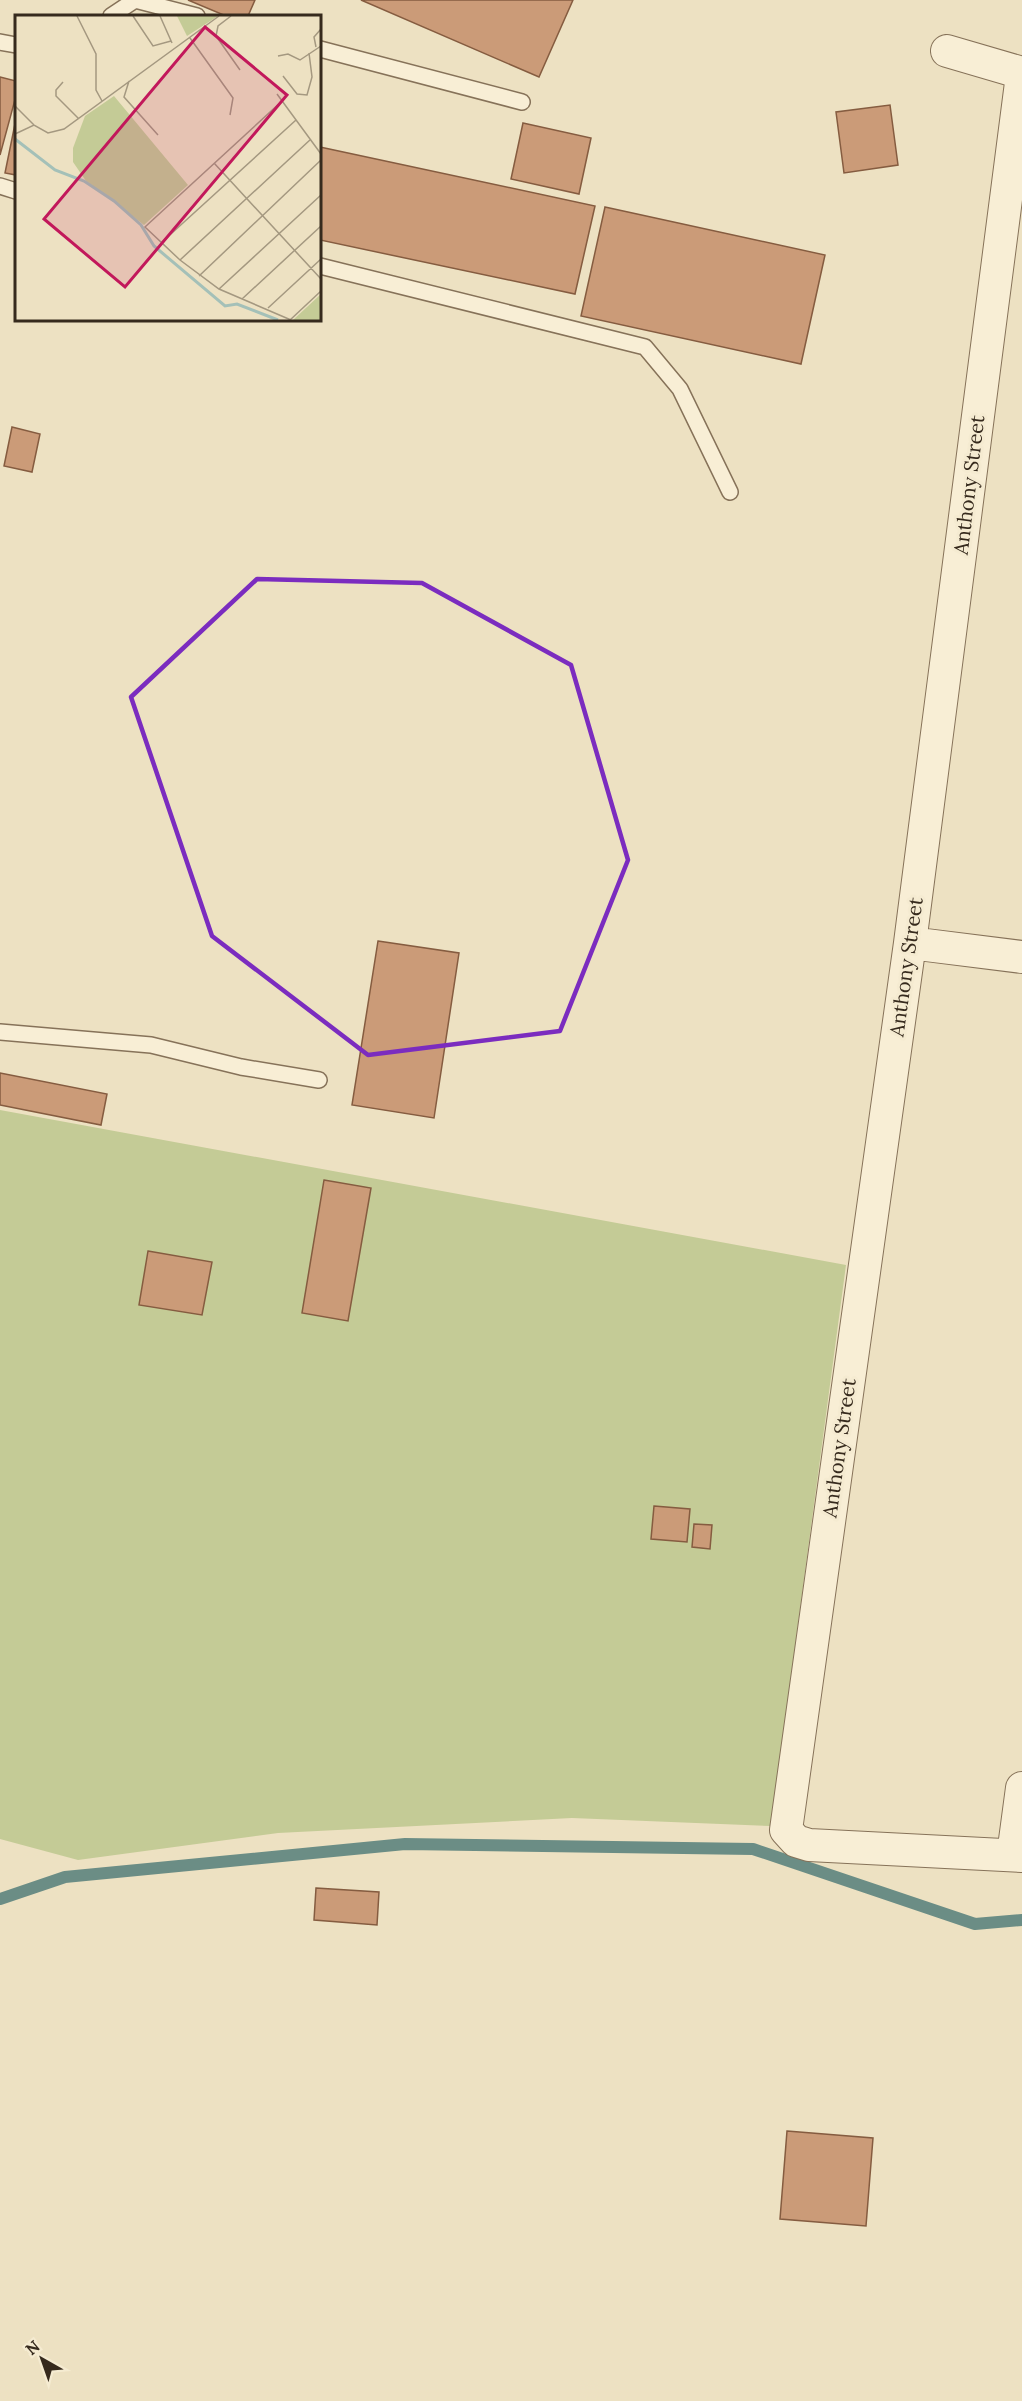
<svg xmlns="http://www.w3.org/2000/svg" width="1022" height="2401" font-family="Lora,serif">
<rect width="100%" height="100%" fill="#ede1c2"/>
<!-- green -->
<path fill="#c4cb96" d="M0,1110l846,155 -75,561 -199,-8 -294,15 -200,27 -78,-21z"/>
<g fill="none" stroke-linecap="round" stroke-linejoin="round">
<!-- stream -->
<path stroke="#6b8d85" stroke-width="12" d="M0,1899l65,-22 340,-33 348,5 222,75 47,-4"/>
</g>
<!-- building -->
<path fill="#cb9b78" stroke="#855c40" stroke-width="1.5" d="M188,0h67l-7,16h-22z
M361,0h212l-34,77z
M0,77l16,4v15l-16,59z
M890,105l8,60 -54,8 -8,-61z
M16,119v56l-11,-2z
M523,123l68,15 -12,56 -68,-15z
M320,147l275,59 -20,88 -255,-54z
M605,207l220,48 -24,109 -220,-48z
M12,427l28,7 -8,38 -28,-6z
M378,941l81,12 -25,165 -82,-13z
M0,1073l107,21 -6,31 -101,-20z
M324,1180l47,8 -23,133 -46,-8z
M148,1251l64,11 -10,53 -63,-10z
M654,1506l36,3 -3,33 -36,-3z
M694,1524l18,1 -2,24 -18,-2z
M316,1888l63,4 -2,33 -63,-5z
M787,2131l86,7 -7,88 -86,-7z"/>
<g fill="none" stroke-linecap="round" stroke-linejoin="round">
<!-- lane casing -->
<g stroke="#867259" stroke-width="18">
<path id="lane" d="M135,0l62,16
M111,16l24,-16
M0,42l16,3
M320,49l202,53
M0,186l16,5
M320,266l325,81 35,42 50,103
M0,1032l151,13 90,22 78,13"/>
</g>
<!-- street casing -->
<g stroke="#867259" stroke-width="34">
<path id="street" d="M947,51l75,22
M1022,75l-112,868 -124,887 10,11 13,4 213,11
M910,943l112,14
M1013,1855l9,-67"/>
</g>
<!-- lane -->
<use href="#lane" stroke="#f8eed5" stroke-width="15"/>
<!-- street -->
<use href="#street" stroke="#f8eed5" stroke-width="32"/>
</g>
<!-- marked area -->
<path fill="none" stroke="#7b2cbf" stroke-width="4.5" stroke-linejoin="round" d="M257,579l165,4 149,82 57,195 -68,171 -192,24 -156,-119 -81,-239z"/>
<g text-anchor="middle" stroke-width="6" stroke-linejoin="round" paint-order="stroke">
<!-- street labels -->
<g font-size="20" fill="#362a1d" stroke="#f5ebd1">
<text transform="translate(969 485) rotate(-83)" y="7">Anthony Street</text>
<text transform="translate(906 967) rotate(-82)" y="7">Anthony Street</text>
<text transform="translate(839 1448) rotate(-82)" y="7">Anthony Street</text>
</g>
</g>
<!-- overview -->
<g transform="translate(15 15)">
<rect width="306" height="306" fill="#ede1c2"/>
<path d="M162,1h41l-31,20zM99,81l74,89 -44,40 -58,-44 -13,-19v-14l12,-32zM306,279v26h-28z" fill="#c4cb96"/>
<path fill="none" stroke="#a4c0b8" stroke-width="3" d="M0,124l40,31 29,11 30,20 27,24 13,21 71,60 12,-2 41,16"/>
<path fill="none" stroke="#a49880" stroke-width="1.5" d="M62,1l19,38v36l6,11M118,1l20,30 18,-5M145,1l12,27M216,1l-13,10 -2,10 24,34M175,23l43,60 -3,17M301,32l-2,-10 7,-8M263,41l10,-2 12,6 21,-14M268,61l14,18 10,1 5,-18 -3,-24M114,66l-5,16 34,38M48,67l-7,8v6l23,23M262,79l44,60M267,86l-137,126 35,33 39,29 72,31M0,91l19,19M0,119l19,-9 14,8 16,-4 155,-113M199,148l107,116M146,228l135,-123M165,245l131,-121M184,261l122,-116M204,274l102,-94M227,284l79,-73M253,293l53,-49M275,305l31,-29"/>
<path fill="#c2185b" fill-opacity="0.15" stroke="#c2185b" stroke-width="3" d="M190,12l82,68 -162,192 -81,-68z"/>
<rect width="306" height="306" fill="none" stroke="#362a1d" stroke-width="3"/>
</g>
<!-- north arrow -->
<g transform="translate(42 2359) rotate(320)" stroke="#f5ebd1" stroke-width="4.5" paint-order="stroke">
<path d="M0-4.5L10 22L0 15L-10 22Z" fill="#362a1d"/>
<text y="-9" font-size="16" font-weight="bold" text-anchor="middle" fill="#362a1d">N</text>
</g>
</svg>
